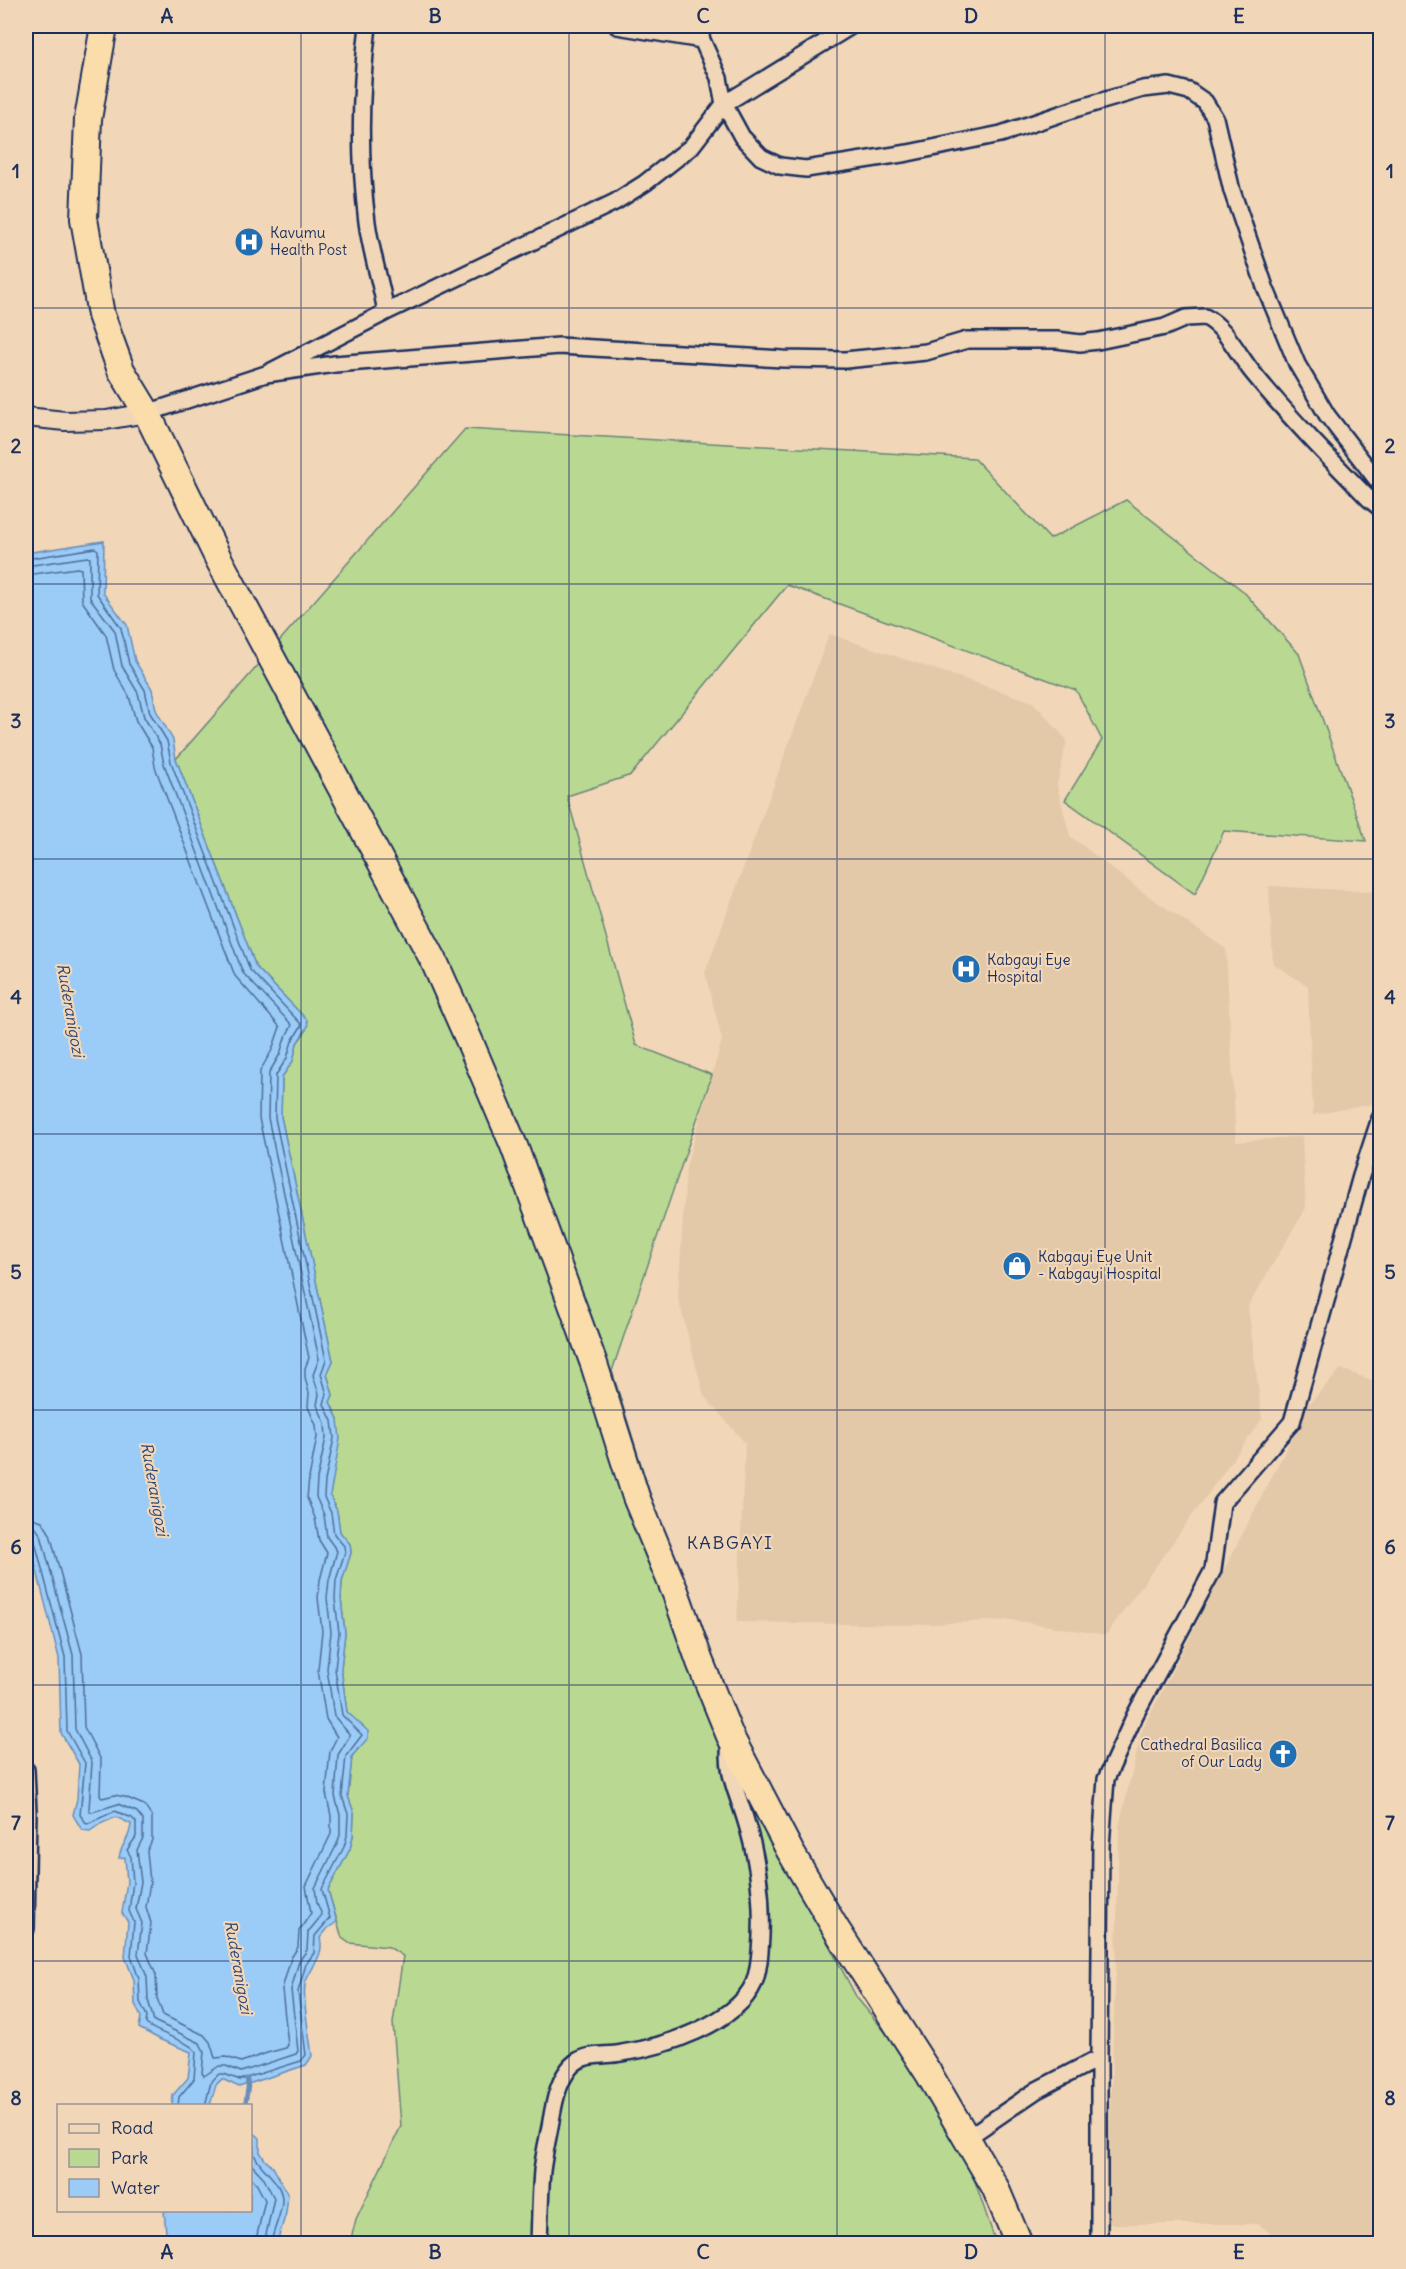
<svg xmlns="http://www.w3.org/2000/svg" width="1406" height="2269" font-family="Delius,sans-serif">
<rect width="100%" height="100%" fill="#f1d7b8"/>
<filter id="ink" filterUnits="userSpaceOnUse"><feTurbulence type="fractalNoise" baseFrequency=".0167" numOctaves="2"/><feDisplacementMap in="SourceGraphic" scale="12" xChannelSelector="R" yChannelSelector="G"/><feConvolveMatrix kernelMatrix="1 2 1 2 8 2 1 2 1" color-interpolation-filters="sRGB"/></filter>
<g filter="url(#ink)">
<!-- built -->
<path fill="#e4c9a8" d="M829,634l204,68 34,38 -10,45 13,51 70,54 86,59 10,193 66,-6 4,72 -58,98 14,113 -156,216 -95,-15 -101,5 -173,-3 8,-179 -41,-47 -26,-98 8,-131 36,-127 -17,-67z
M1269,886l111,6v194l-8,18 -59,11 -5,-129 -35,-22z
M1341,1369l39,14v860h-99l-22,-19h-154l11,-257 3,-141 23,-96 167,-326z"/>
<!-- green -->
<path fill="#b9d992" stroke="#6a8478" stroke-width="1.5" d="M465,429l509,29 76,81 76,-39 117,91 56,63 67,187 -142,-10 -29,63 -130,-94 37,-60 -26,-50 -289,-105 -156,190 -64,21 69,249 76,30 -100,296 69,223 36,140 140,264 94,113 45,132h-646l6,-24 45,-93 -8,-103 10,-67 -14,-9 -40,-4 -7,-5 -14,-48 22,-41 3,-13 1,-23 -6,-17 4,-40 16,-19 -1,-6 -20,-19 -6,-44 4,-35 -4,-34 1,-18 9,-28 -1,-9 -10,-12 -3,-21 -7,-15 8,-77 -8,-17 3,-7 -6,-21 6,-13 -52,-244 1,-40 11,-16 4,-18 9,-12 -4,-16 -46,-48 -80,-208z"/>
<!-- water -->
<path fill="#9bcbf7" stroke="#688dba" stroke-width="1.5" d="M104,541l-1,52 24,32 8,36 17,28 4,21 17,30 3,19 80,208 51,53 1,6 -11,17 -4,18 -11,16 -1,40 52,244 -6,13 6,21 -3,7 8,17 2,20 -10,57 7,15 3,21 10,12 1,9 -9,28 -1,18 4,34 -4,35 6,44 21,19v7l-16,18 -4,40 6,17 -1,23 -3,13 -22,41 9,32 -9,6 -8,10c5,16 -8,28 -14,43 -5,14 4,57 6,75l-6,9 -67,22 -17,-8 -6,6 -6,20h-38l1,-10 15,-17 3,-26 -30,-12 -22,-12 2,-11 -6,-13 -1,-24 -9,-23 3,-35 -6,-9 5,-31 -2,-25 -6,1c2,-15 11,-18 12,-34l-15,-7 -16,7 -10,7 -8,-1 -9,-15 4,-16 2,-35 -18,-31 -2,-75 -33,-130v-975z
M251,2130l9,8v14l5,8 8,7 15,28 -2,18 -9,30h-110l-3,-32 86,-1z"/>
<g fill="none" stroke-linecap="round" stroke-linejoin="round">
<!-- shore -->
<path stroke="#4e6d9b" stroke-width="1.5" d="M26,559l69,-11 3,2 -1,44 24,34 8,36 16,26 5,23 17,28 4,21 79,208 52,55 -10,16 -5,17 -11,17 -1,43 51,242 -5,14 6,20 -3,10 8,17 2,17 -9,43 -1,16 7,16 3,21 10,12 1,6 -9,28 -1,19 4,34 -4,36 7,46 20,20 -16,21 -4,40 6,18 -1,22 -3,11 -22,42 8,29 -15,18 -1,17 -8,11 -8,28 8,63 -5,6 -61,19 -16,-6h-5l-8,8 -6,24
M26,566l61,-9 3,1v40l25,33 7,35 16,27 6,24 16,27 4,20 79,209 49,52 -7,13 -5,16 -11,19 -1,45 51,241 -6,16 6,19 -2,11 8,18 1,15 -9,41 -1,18 8,18 3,22 10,14 -8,29 -2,18 4,34 -4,37 7,47 16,19 -12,20 -3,41 5,19v20l-3,9 -22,44 2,15 5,12 -14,17 -1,18 -8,11 -8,29 7,61 -2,3 -55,18 -15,-6h-7l-15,10 -2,-3 2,-21 -4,-9 -46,-22 -6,-21 -1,-23 -9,-23 4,-31 -6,-14 5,-27 -4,-32 6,-12v-18l-6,-8 -19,-8 -26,8 -3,-2 3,-48 -17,-33 -2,-74 -32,-120 -6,-8 -9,-2
M26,575l51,-7 4,1 1,32 24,34 8,35 15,26 7,25 16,26 3,20 80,209 45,51 -8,23 -12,21 -1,47 50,240 -4,10v9l4,16 -1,14 8,18 1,12 -8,41 -2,20 8,20 4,22 8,13 -7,27 -2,18 4,33 -4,39 8,49 11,18 -7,14 -4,42 5,23v18l-25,52 5,27 -12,18 -1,16 -7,11 -9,31 6,56 -2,3 -19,5 -26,9 -15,-5 -11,1 -5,-16 -6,-7 -41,-20 -6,-17 -1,-23 -9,-22 4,-30 -5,-16 4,-25 -3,-31 5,-11v-23l-8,-12 -19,-8 -10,-2 -13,3 -2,-2 1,-36 -17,-33 -2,-73 -32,-120 -8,-13 -16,-5
M26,1533l5,1 3,4 31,119 2,74 18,32 -5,52 7,9 28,-13 17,7 4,4v15l-9,13 4,7 2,25 -4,29 5,11 -3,34 8,23 1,23 7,14 -1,8c12,10 44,17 50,28l-2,27 -15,18 -1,9
M250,2137l4,3c0,5 -1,10 0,14 6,16 26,25 28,44 1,15 -9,30 -11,46
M250,2163l13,14 11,21 -10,46
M250,2178l6,5 9,17 -10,44"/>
<!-- stream -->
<path stroke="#688dba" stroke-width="4.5" d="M245,2106l3,-19 -1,-8"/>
<!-- minor casing -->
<g stroke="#1b2f5e" stroke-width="20">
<path id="minor" d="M368,26c-8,64 -9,132 -1,196 4,31 14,60 19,90
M617,26l85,14
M699,26l3,14 17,38 5,26 18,33 19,20 19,9 26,3 102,-16 93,-19 74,-25 68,-20 26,-3 20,5 16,11 10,16 17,73 33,96 32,77 30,51 53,69
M266,374l69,-10 224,-18 224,13 62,1 81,-8 41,-12h90l23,3 18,-2 67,-14 21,-9 19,-1c21,10 33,38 48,56 36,44 76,85 116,126l11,9
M147,413l119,-39 120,-62 229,-110 30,-19 46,-36 33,-43 127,-78
M26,1770l2,42 -2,117
M967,2138l70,-48 62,-32 2,-212 5,-67 29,-64 78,-145 9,-67 70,-81 69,-246 19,-58
M539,2244c1,-25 1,-49 3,-73 2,-17 6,-33 9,-50 3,-17 6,-36 17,-51 13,-19 34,-13 54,-17 41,-6 114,-29 132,-70 4,-10 5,-20 6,-31 4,-46 -1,-90 -15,-134 -10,-32 -19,-45 -15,-79
M1099,2244v-186"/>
</g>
<!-- tertiary casing -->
<g stroke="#1b2f5e" stroke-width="22">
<path id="tertiary" d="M26,417l39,4 41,-1 41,-7"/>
</g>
<!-- trunk casing -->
<g stroke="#1b2f5e" stroke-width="30">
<path id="trunk" d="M104,26l-16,93 -4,100 17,96 20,55 26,43 71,145 216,403 35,79 45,106 80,218 42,133 40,97 24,68 30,74 60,115 46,78 93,145 66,113 24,57"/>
</g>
<!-- minor -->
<use href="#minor" stroke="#f1d7b8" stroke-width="15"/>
<!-- tertiary -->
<use href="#tertiary" stroke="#f1d7b8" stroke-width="18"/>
<!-- trunk -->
<use href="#trunk" stroke="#faddab" stroke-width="26"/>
</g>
</g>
<!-- grid -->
<path fill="none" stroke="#1b2f5e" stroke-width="1.5" stroke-opacity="0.55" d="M301,26v2218M569,26v2218M837,26v2218M1105,26v2218M26,308h1354M26,584h1354M26,859h1354M26,1134h1354M26,1410h1354M26,1685h1354M26,1961h1354"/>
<!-- icons -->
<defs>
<g id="hospital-disc" transform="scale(1.5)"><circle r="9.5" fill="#1f6fb2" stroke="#f1d7b8"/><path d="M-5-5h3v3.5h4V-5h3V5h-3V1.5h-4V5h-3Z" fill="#fff"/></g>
<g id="shop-disc" transform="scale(1.5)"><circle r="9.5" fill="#1f6fb2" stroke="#f1d7b8"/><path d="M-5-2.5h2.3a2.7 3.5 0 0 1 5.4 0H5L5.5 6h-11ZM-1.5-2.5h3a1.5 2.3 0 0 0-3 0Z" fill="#fff"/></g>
<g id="church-disc" transform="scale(1.5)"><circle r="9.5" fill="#1f6fb2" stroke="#f1d7b8"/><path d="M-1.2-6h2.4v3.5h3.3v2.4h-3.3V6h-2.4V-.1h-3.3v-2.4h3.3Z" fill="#fff"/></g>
</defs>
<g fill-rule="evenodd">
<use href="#hospital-disc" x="249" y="242"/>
<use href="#hospital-disc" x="966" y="969"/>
<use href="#shop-disc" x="1017" y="1266"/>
<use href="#church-disc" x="1283" y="1754"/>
</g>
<g text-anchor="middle" stroke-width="4.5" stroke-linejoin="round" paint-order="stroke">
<!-- poi labels -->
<g font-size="15" fill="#1b2f5e" stroke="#f1d7b8" text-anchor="start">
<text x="270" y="238">Kavumu<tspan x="270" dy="17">Health Post</tspan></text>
<text x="987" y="965">Kabgayi Eye<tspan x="987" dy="17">Hospital</tspan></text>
<text x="1038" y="1262">Kabgayi Eye Unit<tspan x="1038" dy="17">- Kabgayi Hospital</tspan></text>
<text x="1262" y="1750" text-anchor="end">Cathedral Basilica<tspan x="1262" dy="17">of Our Lady</tspan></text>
</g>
<!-- water labels -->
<g font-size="16" font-style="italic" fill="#2e4675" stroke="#f1d7b8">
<text transform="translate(71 1010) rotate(80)" y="6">Ruderanigozi</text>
<text transform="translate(155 1489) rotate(80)" y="6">Ruderanigozi</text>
<text transform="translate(239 1967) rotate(80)" y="6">Ruderanigozi</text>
</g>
<!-- quarter labels -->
<g font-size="18" letter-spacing="1.5" fill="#1b2f5e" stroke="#f1d7b8">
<text x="730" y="1549">KABGAYI</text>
</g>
</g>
<!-- margin -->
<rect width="1406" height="2269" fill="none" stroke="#f1d7b8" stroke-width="66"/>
<!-- legend -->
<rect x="57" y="2104" width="195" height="108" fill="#f1d7b8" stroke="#9b9494" stroke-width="1.5"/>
<rect x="69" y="2124" width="30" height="9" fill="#f1d7b8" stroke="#9b9494" stroke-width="1.5"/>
<text x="111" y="2134" font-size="18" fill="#1b2f5e">Road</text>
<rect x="69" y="2149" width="30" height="18" fill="#b9d992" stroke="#9b9494" stroke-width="1.5"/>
<text x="111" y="2164" font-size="18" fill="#1b2f5e">Park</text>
<rect x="69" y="2179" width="30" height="18" fill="#9bcbf7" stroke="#9b9494" stroke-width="1.5"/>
<text x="111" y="2194" font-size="18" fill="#1b2f5e">Water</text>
<rect x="33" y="33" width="1340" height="2203" fill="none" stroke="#1b2f5e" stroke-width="2"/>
<g font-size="20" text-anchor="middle" font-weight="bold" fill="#1b2f5e">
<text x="167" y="23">A</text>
<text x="435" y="23">B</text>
<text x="703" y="23">C</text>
<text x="971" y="23">D</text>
<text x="1239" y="23">E</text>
<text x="16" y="178">1</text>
<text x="1390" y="178">1</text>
<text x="16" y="453">2</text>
<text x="1390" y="453">2</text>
<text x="16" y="728">3</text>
<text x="1390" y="728">3</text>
<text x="16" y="1004">4</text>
<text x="1390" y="1004">4</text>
<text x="16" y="1279">5</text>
<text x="1390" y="1279">5</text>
<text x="16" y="1554">6</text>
<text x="1390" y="1554">6</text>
<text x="16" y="1830">7</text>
<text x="1390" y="1830">7</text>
<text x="16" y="2105">8</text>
<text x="1390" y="2105">8</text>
<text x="167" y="2259">A</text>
<text x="435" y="2259">B</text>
<text x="703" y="2259">C</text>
<text x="971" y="2259">D</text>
<text x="1239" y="2259">E</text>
</g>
</svg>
